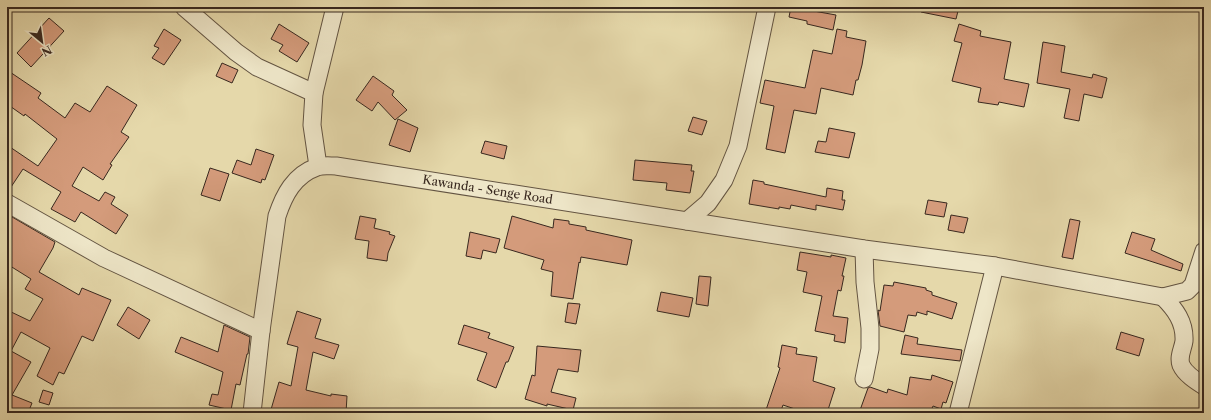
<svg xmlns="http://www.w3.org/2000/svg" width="1211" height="420" font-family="'Libre Caslon Text',serif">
<rect width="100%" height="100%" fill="#e5d8aa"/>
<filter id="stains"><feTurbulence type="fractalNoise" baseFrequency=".005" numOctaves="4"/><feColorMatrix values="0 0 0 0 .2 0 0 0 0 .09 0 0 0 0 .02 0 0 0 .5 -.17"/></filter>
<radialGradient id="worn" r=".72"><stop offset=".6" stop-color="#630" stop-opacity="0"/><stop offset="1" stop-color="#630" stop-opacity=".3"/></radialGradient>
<!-- building -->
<path fill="#d49b7b" stroke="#38281f" d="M791,7l45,8 -3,15 -26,-6v-3l-18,-4z
M921,7h38l-3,12 -35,-7z
M49,18l15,13 -33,36 -14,-14z
M279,24l30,19 -12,19 -18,-11 4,-6 -12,-6z
M959,24l22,7 -1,5 31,6 -7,37 25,5 -5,23 -25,-5 -1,3 -20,-3 3,-14 -29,-7 10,-38 -8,-2z
M164,29l17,11 -17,25 -12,-7 7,-10 -5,-2z
M837,29l10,2 -1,6 20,4 -4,24 -4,15h-2l-3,15 -32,-7 -5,26 -22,-4 -9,43 -19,-4 8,-43 -14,-3 5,-23 40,8 8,-38 19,4z
M1043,42l22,4 -4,26 31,6 1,-4 14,4 -5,20 -18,-4 -5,27 -15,-3 6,-29 -33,-6z
M222,63l16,7 -6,13 -16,-7z
M7,70l34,23 -3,5 27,20 10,-15 15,9 17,-26 30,19 -16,27 8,5 -19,27 2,1 -9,15 -20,-13 -11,19 27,15 6,-9 10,5 -4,7 17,11 -12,19 -35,-22 -6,10 -24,-13 10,-17 -38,-23 -16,24v-48l31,21 19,-27 -32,-25 -1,2 -17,-12z
M373,76l21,15 -2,4 15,15 -12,10 -17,-18 -6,9 -16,-11z
M693,117l14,4 -5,14 -14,-4z
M398,119l20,9 -8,24 -21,-7z
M829,128l26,5 -6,25 -34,-6 3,-11 8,1z
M485,141l22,5 -3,13 -23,-6z
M256,149l18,6 -9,25 -3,-1 -1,4 -29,-10 5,-13 14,5z
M635,160l57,5 -1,6h3l-4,22 -24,-3 1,-7 -34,-3z
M210,168l19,6 -9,27 -19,-6z
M753,180l11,2v2l62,13 1,-9 16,3 -1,9h3l-2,10 -27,-5v5l-25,-5 -1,4 -11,-2v2l-30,-5z
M928,200l19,3 -3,14 -19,-3z
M7,214l48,28 -2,6 -14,24 40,23 3,-7 29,12 -18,41 -11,-5 -18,38 -5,-2 -6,13 -16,-9 13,-28 -29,-16 -10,19 20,11 -19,33 20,8 -4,10h-21v-103l23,11 13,-22 -18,-10 6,-10 -24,-15z
M951,215l17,3 -4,15 -16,-3z
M360,216l16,3 -2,9 16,4 -1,2 6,2 -7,17 -1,8 -20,-3 2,-17 -14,-2z
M512,216l41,12 1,-9 15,2v3l17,3v3l46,10 -5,25 -46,-8 -1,6 -1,-1 -6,37 -22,-3 2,-24 -12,-3 3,-9 -40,-12z
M1070,219l10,2 -7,38 -11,-2z
M470,232l30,7 -4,14 -13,-3 -2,9 -15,-3z
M1132,232l23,7 -4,11 32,14 -2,7 -56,-18z
M800,252l31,5v-2l15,3 -4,18h2l-3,15 -3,-1 -5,26 15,2 -3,25 -11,-2 1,-6 -20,-4 7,-35 -19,-4 4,-20 -10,-2z
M699,276l12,1 -3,29 -12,-2z
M894,282l32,6v2l6,2v3l25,8 -5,16 -25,-8v4l-10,-3 -1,4 -8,-1 -4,17 -24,-6 -2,-16 2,1 4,-26 9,1z
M661,292l32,6 -4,19 -32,-6z
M568,303l12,1 -4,20 -11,-2z
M128,307l22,13 -11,19 -22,-14z
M297,311l24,8 -6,19 24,7 -5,14 -21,-7 -7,38 25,6v-2l16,2 -1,17h-76l9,-31 12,4 7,-39 -11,-3z
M224,325l26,12 -2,17h-1l-7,31 -4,-1 -5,26 -22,-5 3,-11 6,1 5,-23 -48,-20 6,-15 37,15z
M464,325l26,8 -2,5 26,9 -6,15h-2l-10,26 -19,-8 10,-27 -29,-9z
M1121,332l23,7 -5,17 -23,-7z
M905,335l13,3 -1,6 45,6 -2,11 -59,-7z
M782,345l15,3 -1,6 21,3 -4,24 22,7 -8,25h-20l-24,-8 -3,8h-15l15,-45 -2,-1z
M537,346l44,4 -3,22 -20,-3 -7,23 25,6 -3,12 -26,-6v2l-22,-7 7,-24 3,1z
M932,375l21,7 -7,21 -3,-1 -2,7 -8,-3 -3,7h-71l9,-25 2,-1 17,6 1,-4 19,6 3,-18 21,3z
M43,390l10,3 -4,12 -10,-3z"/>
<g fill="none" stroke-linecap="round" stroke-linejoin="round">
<!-- minor casing -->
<g stroke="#635442" stroke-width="19">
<g id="minor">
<path d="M184,7l52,45 21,15 57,26"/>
<path d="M318,166l-6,-41 2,-32 21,-86"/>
<path d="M7,203l97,55 157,73"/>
<path d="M687,221l177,28 131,17 168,31 24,-6 6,-6 11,-34"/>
<path d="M864,249l1,33 5,46v21l-6,30"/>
<path d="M1163,297c12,12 22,25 21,44 -1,8 -6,15 -3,24 4,9 15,16 23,21"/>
<path id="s1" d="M252,413l9,-82 16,-115c7,-21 17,-41 40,-49 5,-2 13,-1 19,-1l351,55 21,-18 16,-23 14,-34 29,-139"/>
<path d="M958,413l37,-147"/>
</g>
</g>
<!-- minor -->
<use href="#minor" stroke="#eee6c8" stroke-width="17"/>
</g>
<g text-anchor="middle" stroke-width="3.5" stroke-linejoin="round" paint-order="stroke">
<!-- street labels -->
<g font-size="12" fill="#38281f" stroke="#eee6c8">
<text dy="4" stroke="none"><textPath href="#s1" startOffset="437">Kawanda - Senge Road</textPath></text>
</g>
</g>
<!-- margin -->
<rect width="1211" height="420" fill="none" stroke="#e5d8aa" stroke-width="24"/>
<rect x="8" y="8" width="1195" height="404" fill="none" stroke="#38281f" stroke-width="2"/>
<rect x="12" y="12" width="1187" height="396" fill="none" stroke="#38281f"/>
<!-- north arrow -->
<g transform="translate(42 42) rotate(151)" stroke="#eee6c8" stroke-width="3" paint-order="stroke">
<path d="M0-3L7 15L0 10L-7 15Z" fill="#38281f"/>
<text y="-6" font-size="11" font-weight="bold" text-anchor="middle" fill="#38281f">N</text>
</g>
<rect width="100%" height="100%" filter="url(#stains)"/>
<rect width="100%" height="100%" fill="url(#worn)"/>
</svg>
